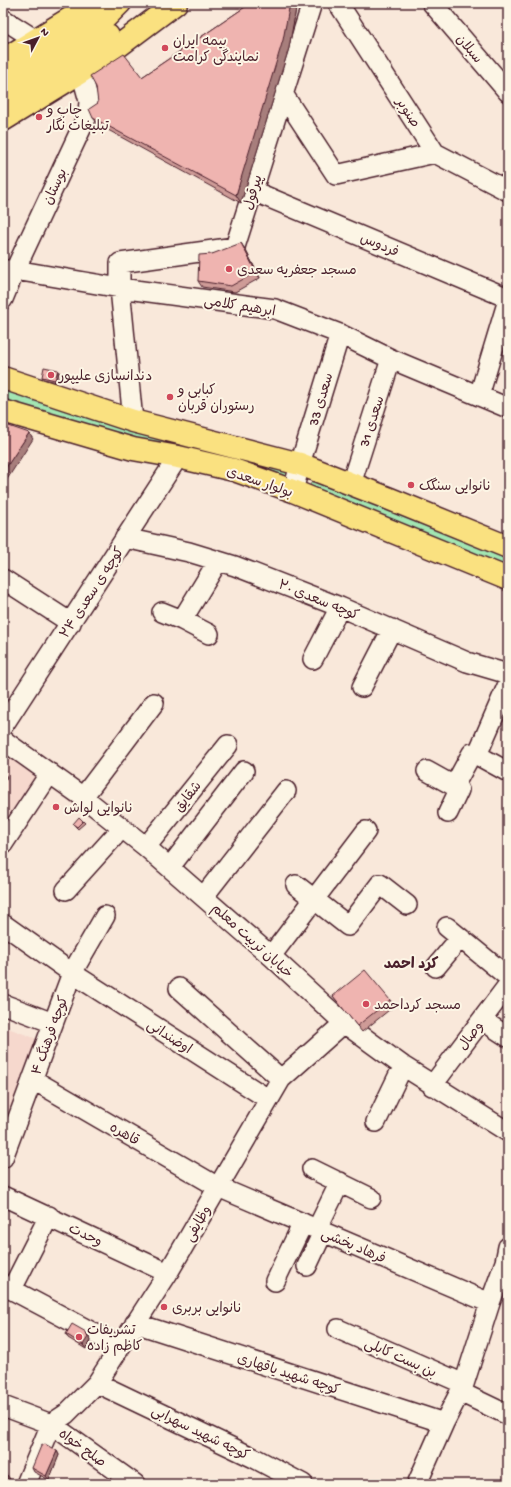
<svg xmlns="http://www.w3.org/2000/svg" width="511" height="1487" font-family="'Gochi Hand','Playpen Sans Arabic',sans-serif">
<rect width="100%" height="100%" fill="#f9e8da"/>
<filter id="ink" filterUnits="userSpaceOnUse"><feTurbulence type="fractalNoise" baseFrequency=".025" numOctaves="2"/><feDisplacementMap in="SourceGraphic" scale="8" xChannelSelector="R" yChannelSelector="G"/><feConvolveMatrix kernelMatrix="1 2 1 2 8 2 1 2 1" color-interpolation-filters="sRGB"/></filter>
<g filter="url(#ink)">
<!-- built -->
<path fill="#f6d8cd" d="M233,3h35l-25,17z
M3,750l36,25 -36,53z
M3,1026l34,13 -34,96z"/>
<!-- grass -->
<path fill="#a2e6b2" stroke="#76826e" d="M3,389l84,28 202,53 2,9 -203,-51 -85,-29z
M315,480l193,78v11l-198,-83 1,-3z"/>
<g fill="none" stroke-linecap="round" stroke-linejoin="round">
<!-- minor casing -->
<g stroke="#4a1f2b" stroke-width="22">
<path id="minor" d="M338,3l97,150 73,38
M432,3l76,89
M3,19l33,21
M283,94l53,81 99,-22
M253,191l255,107
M3,270h12l105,18 155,21 65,25 51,25 117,49
M3,299l12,-29 73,-156 1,-13 -8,-29
M479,396l29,-96
M133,421l-13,-133v-25l115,-16 77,-244
M351,484l40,-125
M293,491l7,-27 40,-130
M125,538l64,14 46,14 105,41 127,55 41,12
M3,579l68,44
M162,612l20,8 27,14
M182,620l36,-59
M313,659l27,-52
M362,687l30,-58
M3,726l175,-269
M3,740l80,57 63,50 125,109 73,67 59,43 105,66
M477,755l31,17
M427,771l27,15
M83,797l71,-94
M448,813l11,-23 -5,-4 18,-33 5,2 31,-71
M3,844l47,-71
M146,847l82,-102
M170,867l74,-96
M296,885l52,41 32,-42 27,21
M66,890l56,-62
M204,896l82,-105
M3,924l69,49 196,126
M447,927l61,50
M271,956l95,-125
M436,967l24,-29
M179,988l102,91
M3,1004l50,19
M482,1020l26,17
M32,1079l186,108 272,116
M432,1086l76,-101
M376,1122l27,-56
M3,1158l69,-185 33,-57
M312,1169l59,29
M3,1196l165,77
M317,1229l23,-47
M307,1266l16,-34
M275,1281l28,-58
M3,1285l117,62
M12,1289l37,-73
M135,1323l309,100
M338,1329l126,55
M97,1383l159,76 47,25
M460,1392l48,23
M3,1406l48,18 84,60
M51,1424l15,-10 31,-31 71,-110 113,-194 63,-56
M26,1484l25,-60
M417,1484l27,-61 20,-39 26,-81 15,-41 3,-15"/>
</g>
<!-- major casing -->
<g stroke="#4a1f2b" stroke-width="25">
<path id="major" d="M3,60l92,-57
M3,79l103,-62 14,-14
M3,99l105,-63
M3,120l78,-48 39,-27 56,-42
M3,378l130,43 167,43 90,35 118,48
M3,411l130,38 45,8 56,13 59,21 215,88"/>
</g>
<!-- minor -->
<use href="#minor" stroke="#fcf5e5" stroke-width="19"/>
<!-- major -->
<use href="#major" stroke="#fae180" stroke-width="22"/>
</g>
<!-- wall -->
<path fill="#ce9b97" stroke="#4a1f2b" d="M251,3h46l-8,45 -48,155 -142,-78 -6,-7 5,-15 44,-26z
M245,249l15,29 -25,14 -33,-5 -4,-6 14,-27z
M59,372l-2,10 -14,-3 -1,-2z
M83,821l2,2 -7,6 -5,-5z
M333,996l57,4 4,6 -32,26z
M86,1332l3,4 2,5 -5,8 -18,-11 -2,-4z
M57,1451l2,4 -10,25 -15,-8 -2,-4z"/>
<!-- shaded-wall -->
<path fill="#a77e7b" stroke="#4a1f2b" d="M290,3h7l-8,45 -48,155 -5,-8z
M241,243l4,6 15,29 -4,-6z
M58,370l1,2 -2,10 -2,-2z
M29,433l4,6 -27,42 -3,-4v-5z
M3,771l4,6 -4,7z
M86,1332l3,4 2,5 -5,8 -3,-4z
M57,1451l2,4 -10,25 -3,-4z
M3,1463l1,2 -1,6z
M7,1475l6,8v1h-8z"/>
<!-- building -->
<path fill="#efb4b0" stroke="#4a1f2b" d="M251,3h39l-7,37 -47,155 -143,-77 -4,-9 9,-6 -2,-16 -6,-11 34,-22 18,23z
M241,243l15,29 -25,14 -33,-5 1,-26 13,-1z
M44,367l14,3 -3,10 -13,-3z
M3,424l26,9 -26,39z
M79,817l4,4 -6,6 -4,-3z
M365,970l25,30 -33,26 -24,-30z
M72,1324l14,8 2,5 -5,8 -17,-11z
M45,1444l12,7 -11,25 -14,-8 9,-22z
M3,1474l4,1 -2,9h-2z"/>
</g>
<!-- markers -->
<g fill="#d1495b" stroke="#fcf5e5" stroke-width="1.5">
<circle cx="165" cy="48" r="4"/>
<circle cx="39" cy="117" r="4"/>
<circle cx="229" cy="269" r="4"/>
<circle cx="51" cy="375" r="4"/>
<circle cx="170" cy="397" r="4"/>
<circle cx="411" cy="485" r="4"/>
<circle cx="56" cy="807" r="4"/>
<circle cx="366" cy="1004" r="4"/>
<circle cx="164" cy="1307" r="4"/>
<circle cx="79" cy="1337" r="4"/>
</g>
<g text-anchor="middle" stroke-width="4" stroke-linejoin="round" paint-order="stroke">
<!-- poi labels -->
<g font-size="14" fill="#4a1f2b" stroke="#fcf5e5" text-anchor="start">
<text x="173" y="45">بیمه ایران<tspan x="173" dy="16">نمایندگی کرامت</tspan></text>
<text x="47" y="114">چاپ و<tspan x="47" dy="16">تبلیغات نگار</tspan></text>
<text x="237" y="274">مسجد جعفریه سعدی</text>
<text x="59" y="380">دندانسازی علیپور</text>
<text x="178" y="394">کبابی و<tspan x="178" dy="16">رستوران قربان</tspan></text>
<text x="419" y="490">نانوایی سنگک</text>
<text x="64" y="812">نانوایی لواش</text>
<text x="374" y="1009">مسجد کرداحمد</text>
<text x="172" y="1312">نانوایی بربری</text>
<text x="87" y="1334">تشریفات<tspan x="87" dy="16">کاظم زاده</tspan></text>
</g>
<!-- street labels -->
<g font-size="14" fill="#4a1f2b" stroke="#fcf5e5">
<text transform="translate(470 48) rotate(50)" y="5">سبلان</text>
<text transform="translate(409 112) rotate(57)" y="5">صنوبر</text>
<text transform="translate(54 186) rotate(-65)" y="5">بوستان</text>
<text transform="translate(252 192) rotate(-73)" y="5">پیرقول</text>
<text transform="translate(380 244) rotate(23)" y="5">فردوس</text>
<text transform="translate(240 305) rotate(9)" y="5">ابرهیم کلامی</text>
<text transform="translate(320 399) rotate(-73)" y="5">سعدی 33</text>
<text transform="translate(371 421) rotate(-72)" y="5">سعدی 31</text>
<text transform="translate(260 481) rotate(19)" y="5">بولوار سعدی</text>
<text transform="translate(91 592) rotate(-57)" y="5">کوچه ی سعدی ۲۴</text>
<text transform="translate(319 599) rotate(22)" y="5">کوچه سعدی ۲۰</text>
<text transform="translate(187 796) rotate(-52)" y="5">شقایق</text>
<text transform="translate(253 940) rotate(42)" y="5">خیابان تربیت معلم</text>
<text transform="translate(49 1035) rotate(-70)" y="5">کوچه فرهنگ ۴</text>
<text transform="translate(470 1035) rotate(-53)" y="5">وصال</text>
<text transform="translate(170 1036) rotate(33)" y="5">اوضندانی</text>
<text transform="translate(125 1133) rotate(30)" y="5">قاهره</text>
<text transform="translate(197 1223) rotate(-60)" y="5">وظایفی</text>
<text transform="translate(86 1234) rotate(25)" y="5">وحدت</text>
<text transform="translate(354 1245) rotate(23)" y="5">فرهاد بخشی</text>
<text transform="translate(401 1357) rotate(24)" y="5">بن بست کابلی</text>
<text transform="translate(289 1373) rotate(18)" y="5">کوچه شهید یاقهاری</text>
<text transform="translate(201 1432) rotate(26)" y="5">کوچه شهید سهرابی</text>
<text transform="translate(83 1447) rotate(36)" y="5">صلح خواه</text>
</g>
<!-- neighbourhood labels -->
<g font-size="15" font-weight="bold" fill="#4a1f2b" stroke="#fcf5e5">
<text x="411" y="968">کرد احمد</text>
</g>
</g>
<!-- margin -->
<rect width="511" height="1487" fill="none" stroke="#fcf5e5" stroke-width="16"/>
<rect x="8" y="8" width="495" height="1471" fill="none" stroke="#4a1f2b" stroke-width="1.5" filter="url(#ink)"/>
<!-- north arrow -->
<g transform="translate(38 38) rotate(49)" stroke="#fcf5e5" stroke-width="3" paint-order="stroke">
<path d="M0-3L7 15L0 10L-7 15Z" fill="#4a1f2b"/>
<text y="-6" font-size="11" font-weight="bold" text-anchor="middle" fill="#4a1f2b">N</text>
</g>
</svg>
